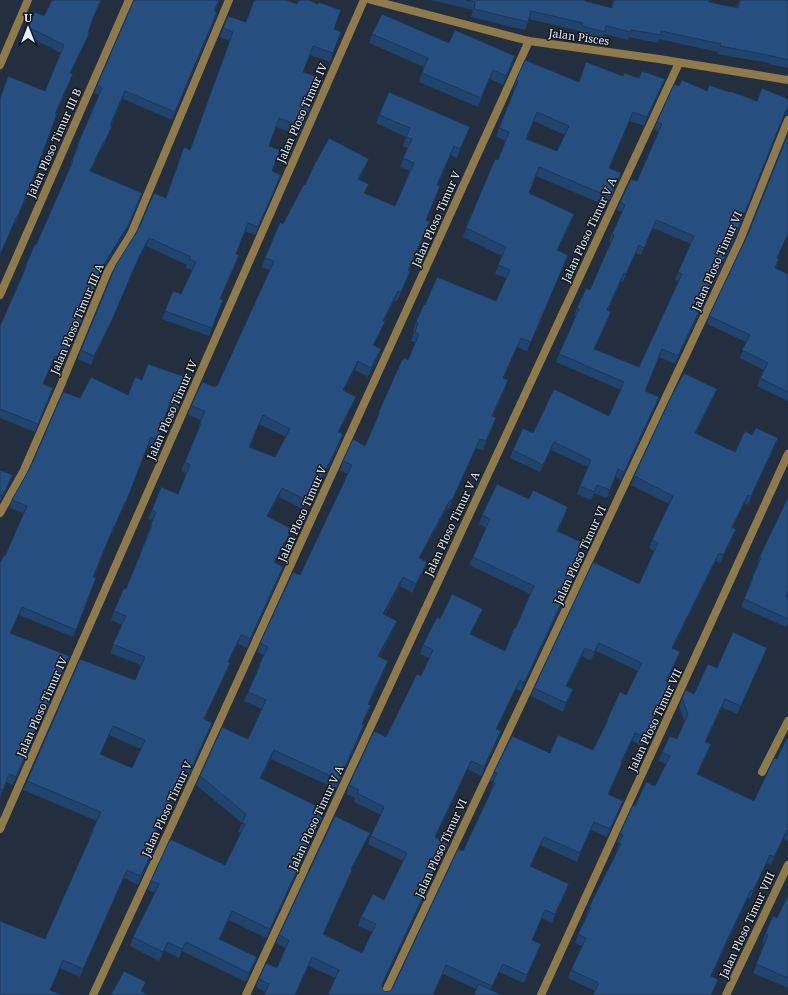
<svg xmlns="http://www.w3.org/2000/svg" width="788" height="995" font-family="'Noto Serif',serif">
<rect width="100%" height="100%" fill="#232f3e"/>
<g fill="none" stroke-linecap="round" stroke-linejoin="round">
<!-- street -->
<path stroke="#8e7a4b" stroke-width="8" d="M371,0l158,41 130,18 129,21
M0,65l28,-65
M0,295l129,-295
M0,513l23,-41 38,-87 47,-114 23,-37 98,-234
M762,772l26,-51
M0,829l364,-829
M93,995l102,-220 334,-734
M246,995l433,-932
M384,995l356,-755 48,-120
M541,995l247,-541
M726,995l62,-130"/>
</g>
<!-- wall -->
<path fill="#21446e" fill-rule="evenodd" d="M52,0h50l-12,26 -2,7 1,1 -3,8 -15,32h2l-3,8 -14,32 -22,62 -2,8 -17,40h-1l31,-133 16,-38 -36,-18 3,-8 16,-11z
M220,0l-5,11v9l-43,100 -49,-21 -12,27h1l-10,23 -1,-1 -10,23 48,30 -13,30 -23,38 -41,100 -10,-5 -9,20 10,4 -18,44 -35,-14v-92l23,-53 3,-8 10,-20 34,-77h-1l8,-22 22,-51 -5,-2 3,-8z
M431,0h154v1l26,7 2,-8h96v2l28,5 2,-7h49v68l-19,-4v-1l-52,-9 1,-2 -59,-13 -1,4 -29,-6 -1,3 -24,-6 -2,6 -23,-6 1,-3 -51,-12 -4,11 -54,-13 2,-7z
M246,22l88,8 7,2 -11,30 -20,-7 -7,17 1,34 6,2 -11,27 -23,-8 -7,19 3,25 9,4 -26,60 -11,-4 -8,23v10l-16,35 3,1 -14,36 -47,-17 11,-28 8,3 11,-24 -6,-2 1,-3 -41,-19 -12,21 -25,61 -18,37 -13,-6 3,-9 85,-152 24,-48 40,-109 -10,-4 3,-9z
M372,34l77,9 66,13 -3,9 -9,20 -13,-6 -12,28 -59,-25 5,-15 -55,-24z
M623,76l38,12 -17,38 -14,-5 -20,47 8,14 -11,24 -12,-5 -59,-25 -7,17 42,30 -13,27 6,14 -37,87 -10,-4 -13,31 4,2 -3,9 -12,28v10l-10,23 -7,-2 -27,61h-2l-27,49 4,13 -12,22 -12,-7 -15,29 9,15 -14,27 8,4 -3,9 -16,34 -1,10 -5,10 1,1 -3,9 -25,55 -65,-30 -10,20 61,40 -56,119 -37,-18 -9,19 37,18 -4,9 -7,16 -64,-31 -3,7 -14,-7 -6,10 -29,-15 3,-9 22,-44 -7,-3 3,-9 74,-16 16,-32 -3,-1 4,-9 -46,-38 4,-9 48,-37 14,-30 -18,-8 20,-46 -7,-3 3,-9 40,-68 48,-101 -8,-4 3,-9 22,-15 11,-24 3,-11 24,-51h5l7,-18 -4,-1 3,-9 -1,-1 3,-9 9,-17 71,-4 10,-23 -11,-4 7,-18 -39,-19 3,-9 32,-68 7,-19 -9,-5 18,-46 -1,-1 3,-9 63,2zM534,121l31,14 -8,16 -30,-12z
M679,86l28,5 22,1 28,9 31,-2v16h-3l-2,3 -48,120 -60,126 -16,-7 -14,35 11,13 -35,75 -6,-3 -8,21 -13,-5 -3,7 -14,-6 11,-27 -37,-17 -11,22 -30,-14 3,-8 20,-17 76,-17 12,-26 -65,-28 3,-8 17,-37 -2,-1 3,-8 13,-18 21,-48h-2l3,-8 10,-22 -5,-2 3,-8 17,-21 22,-49 -5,-2 3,-8zM653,228l38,16 -16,36 4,1 -40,86 -44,-18 13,-29v-9l13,-30 2,1 13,-29 5,2z
M379,115l91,12 -13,31 -6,-3 -13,30 2,1 -14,34 4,1 -21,50h1l-3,9 -10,21 -2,-1 -11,21 1,1 -4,9 -7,14 7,4 -3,9 -10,19 -13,-7 -11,21 9,14 -14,27 4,2 -3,9 -10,22 -25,45 -26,-13 -11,20 21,21 -14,25 8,4 -3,9 -33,72 -9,-4 -9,18 1,1 -3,9 -23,47 5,12 -21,47 -4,-3 -18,37h-1l-9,20 1,11 -19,42 -14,-7 -44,99 -20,-9 -10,22 -50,5 45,-56 44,-99v-1l3,-8 5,-10 -74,-31 4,-9 108,-101 6,-15 -31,-12 12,-28 -11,-5 3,-9 12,-22 22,-56 4,-13 -4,-1 4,-9 26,-16 8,-21 -5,-2 16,-39v-1l4,-11 -13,-5 3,-9 24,-19 2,-1 53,-116 -8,-3 3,-9 40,-73 61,-18 -6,12 5,14 30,13 15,-35 -10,-4 8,-19 -5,-2 3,-9 -30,-14zM259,424l27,13 -11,20 -25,-10zM109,735l32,14 -9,19 -32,-13z
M748,234l29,24 -1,10 12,6v127l-31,-15 3,-8 4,-8 -24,-12 6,-16 -39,-18 2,-8z
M191,379l-14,32 -9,-3 -14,40 -6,-3 -25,65h-1l-10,24h-1l-17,43 2,1 -23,59 -54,-22 -8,18 56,31 -54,121 -7,-3 -6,16v-235l5,-7 19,-43 -15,-5 3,-8 68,-102 48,-3 14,-15z
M717,389l-3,8 -18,37 39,18 17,-17 26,3 -3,9 -27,58 -4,-2 -11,25 3,1 -3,8 -13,26 -4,-2 -43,88 4,11 -10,21 1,10 -26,55 -10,-5 -10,22 -3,9 -10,22 11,15 -13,28 -16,-7 -14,32 -37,-17 -9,22 35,25 -14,31 -10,-5 -10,22 6,13 -14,30 -25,-11 -8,18 -15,-1 -33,-15 -9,21h-106l7,-17 -26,-12 -44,26 -9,-5 3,-8 18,-11 8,-20 -9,-5 3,-8 91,-102 -4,8 -15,31 -2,6 -26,57 39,18 10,-21 -14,-6 3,-9 23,-17 19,-39 -35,-17 3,-8 10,-21 -27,-13 1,-4 -9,-4 3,-9 37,-48 35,-61 8,-18 -9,-4 3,-9 17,-26 43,-10 -4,8 -8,17 34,17 25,-57 -61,-29 4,-8 13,-29 -7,-4 3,-9 47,-16 39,8 -3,9 -7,15 25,12 -5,12 5,2 -3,9 -59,125 -5,-2 -19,40 4,2 -3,9 -17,36 -13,-7 -29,61 -4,8 13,6 -3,8 -63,134v3l3,3 5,-1 2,-2 71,-138 28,-60h-1l4,-10 -3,-1 3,-8 56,-19 43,-3 11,-22 3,-8 19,-25 12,-24 -42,-20 -5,10 -9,-5 -15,30 6,3 -3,9 -7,14 -32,-16 3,-8 105,-104 15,-33 -5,-3 3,-8 17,-36 -38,-19 3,-9z
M0,470l10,13 -10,19z
M788,497v96l-1,3 1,1v26l-2,4 -45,-20 9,-22h-1l8,-19v-1l2,-7z
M767,648l-3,8 -27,58 -15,-7 -16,35 5,2 -3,9 -10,21 56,27 34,-63v103l-4,-2 -13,26 -4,-2 -17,36 -2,-1 -36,78 3,12 -120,3 -27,-13 3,-8 11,-24 -7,-3 3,-9 9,-18 -1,-1 3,-8 28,-55h-1l3,-9 -2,-1 3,-9 15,-27 20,-20 11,-22 -7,-3 3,-9 15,-13 8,-17 -6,-15 3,-9 12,-4 23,-26z
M788,895v93l-35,-15 12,-29 -3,-1 3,-9 12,-16z"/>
<!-- shaded-wall -->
<path fill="#1b375a" d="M101,0h1l-12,26 3,-8z
M217,12l-2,8 -43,100 3,-8z
M89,34l-3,8 -18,39 2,-8z
M515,56l-3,9 -9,20 3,-9z
M493,70l-3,9 -12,28 3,-9z
M73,74l-3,8 -18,40 3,-8z
M665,79l-4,9 -17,38 3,-9z
M125,91l-2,8 -16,34 3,-8z
M310,108l-3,9 -8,18 3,-8z
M788,108v7h-3l-2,3 -48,120 -60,126 3,-8 108,-246z
M633,112l-3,9 -24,56 3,-9z
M470,127l-3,9 -10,22 3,-9z
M104,141l-3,7 -14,31 3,-8z
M454,146l-3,9 -17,39 3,-9z
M369,159l-3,8 -11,21 3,-9z
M621,173l-3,9 -11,24 3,-9z
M440,186l-3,9 -14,33 3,-8z
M142,193l-16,38 -23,38 -41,100 44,-108z
M574,214l-3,9 -17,36 3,-9z
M17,216l-3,8 -14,33v-2z
M656,220l-3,8 -12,27z
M430,221l-4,9 -21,49 3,-9z
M788,234v2l-14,30 3,-8z
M149,238l-3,8 -12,21 -25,61 -18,37 3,-9 44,-97z
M639,245l-3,8 -13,29 3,-8z
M239,255l-3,9 -19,43 3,-8z
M568,255l-4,9 -37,87 4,-9z
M410,271l-3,9 -10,21 4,-9z
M624,273l-3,8 -16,37 2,-8z
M398,291l-3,9 -15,30 3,-9z
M611,312l-3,8 -17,37 3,-8z
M385,322l-4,9 -12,23 4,-9z
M521,338l-4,9 -17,40 3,-9z
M381,349l-3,9 -10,19 3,-9z
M358,361l-3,9 -15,29 3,-9z
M191,379l-3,8 -11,24 3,-8z
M508,380l-3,9 -16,36 3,-9z
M53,388l-3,8 -15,36 3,-8z
M717,389l-3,8 -22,45 3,-9z
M356,397l-3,8 -18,36 3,-9z
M659,397l-3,8 -35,75 3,-8z
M496,418l-3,9 -10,23 3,-9z
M343,434l-3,9 -10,22 -25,45 3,-9z
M778,438l-3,9 -27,58 3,-9z
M480,439l-4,9 -27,61 3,-9z
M554,442l-3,8 -11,22 3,-7z
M13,475l-3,8 -10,19 2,-6z
M282,488l-3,9 -15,28 3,-9z
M748,495l-4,8 -15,33 3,-9z
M450,500l-3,9 -32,58 4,-9z
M568,507l-3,9 -11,23 3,-8z
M292,529l-3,9 -18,33 3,-9z
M736,529l-3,8 -13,26 3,-8z
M719,553l-3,8 -47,96 3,-9z
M583,557l-3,9 -59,125 3,-8z
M427,562l-3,9 -12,22 4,-9z
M283,567l-3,9 -33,72 3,-9z
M403,577l-3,9 -20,37 3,-9z
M22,607l-3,8 -12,26 3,-8z
M483,609l-4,8 -12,25 3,-8z
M397,621l-3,9 -19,35 3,-9z
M241,635l-3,9 -13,27 3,-9z
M599,643l-3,8 -5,10 3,-9z
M585,648l-3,8 -19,38 3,-8z
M680,652l-3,8 -14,29 3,-8z
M69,656l-2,8 -54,121 3,-8z
M388,661l-3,9 -20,43 3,-9z
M230,663l-3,9 -27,55 4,-8z
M520,680l-4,9 -23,48 3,-8z
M671,683l-3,8 -26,55 3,-9z
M573,689l-3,9 -7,14 3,-9z
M725,699l-3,8 -20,43 3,-8z
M371,705l-3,9 -9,19 3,-9z
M212,723l-3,8 -21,47 3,-9z
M364,725l-3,9 -25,55 3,-9z
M113,726l-4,9 -12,28 3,-9z
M501,731l-3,9 -17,36 3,-9z
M635,733l-3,8 -14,30 3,-9z
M711,744l-3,9 -14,29 3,-8z
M274,750l-3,9 -14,28 3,-9z
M471,761l-3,8 -37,77 11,-24z
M622,763l-3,9 -14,31 3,-9z
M187,767l-3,8 -18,37 4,-9z
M623,801l-3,8 -13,28 3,-8z
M169,803l-4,9 -13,28 3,-9z
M325,810l-3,9 -56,119 4,-9z
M594,822l-3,8 -14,32 3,-9z
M787,830l-3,9 -13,26 3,-8z
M370,833l-4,8 -15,31 -2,6 -30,65 4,-9 28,-65z
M160,835l-3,8 -19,42 3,-9z
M544,837l-4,8 -13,30 3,-9z
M448,844l-3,8 -66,141 3,-9z
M770,855l-3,8 -17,36 3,-8z
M127,870l-3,8 -44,99 3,-8z
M569,884l-3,8 -14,31 3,-9z
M751,890l-3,8 -40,87 3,-9 17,-38z
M545,910l-3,8 -13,31 3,-9z
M232,911l-3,9 -14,28 4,-9z
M168,942l-3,9 -6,10 4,-9z
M186,942l-4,9 -3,7 3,-9z
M541,944l-3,9 -14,30 3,-8z
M257,957l-4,9 -7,16 3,-9z
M312,957l-3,9 -13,29h-1z
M63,960l-3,8 -12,27 2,-5z
M503,964l-4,8 -10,23 3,-9z
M446,965l-12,30h-1z
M718,980l-3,8 -3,7h-1z"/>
<!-- building -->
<path fill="#264f80" stroke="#1b375a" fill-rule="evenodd" d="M52,0h49l-8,18 -5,15 1,1 -19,39 3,1 -18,40h2l-23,62 -16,40h-1l-17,39v-157l8,-22 37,15 19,-46 -36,-18 7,-15 9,4z
M134,0h85l-5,11 3,1 -42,100 -50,-21 -15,34 2,1 -7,15h-1l-14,30 52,22 -13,31 -23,37 -41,100 -10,-5 -12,28 10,4 -15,36 -38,-15v-83l27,-61h-1l9,-21 1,1 37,-84 -1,-1 6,-13 -1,-1 25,-58 -5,-3z
M254,0h32l11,4 2,-4h9l10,4v-2l23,8 -7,19 7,3 -8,21 -20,-7 -10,26 12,4 -11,30 6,2 -8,19 -23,-9 -10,28 11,4 -8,21 9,4 -23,52 -10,-4 -12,31 3,1 -19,44 3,1 -11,28 -47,-17 8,-20 8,3 15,-32 -7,-3 2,-2 -42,-19 -11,21 -26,61 -18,36 -13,-6 35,-85 23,-37 15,-35 12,5 18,-51 6,3 43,-118 -10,-4 5,-12 18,6z
M466,0h119v1l27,7 2,-8h95v2l29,6 2,-8h48v60l-16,-4 -52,-10 1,-2 -60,-13v4l-30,-5v2l-25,-6 -1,6 -23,-6 1,-3 -52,-12 -3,11 -54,-13 1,-7z
M382,14l67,29 6,-13 60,26 -9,20 -13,-6 -12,28 -59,-25 6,-15 -56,-24z
M525,60l54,22 7,-20 37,14 1,-3 15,5 3,-7 23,8 -18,38 -14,-5 -24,56 12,5 -11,24 -12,-5 -59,-25 -10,26 45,21 -17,36 11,5 -37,87 -10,-4 -18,40 5,2 -16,36 4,2 -10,23 -6,-2 -28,61h-2l-31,58 8,4 -11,22 -13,-7 -20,37 14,7 -19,35 10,5 -20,43 3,1 -9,19 2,1 -25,55 -65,-30 -14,28 65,32 -55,119 -38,-18 -13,28 38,18 -8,16 -63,-31 -4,7 -14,-7 -5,10 -30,-15 26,-53 -8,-3 19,-42 55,26 20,-41 -3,-1 4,-9 -46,-38 22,-49 26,12 18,-39 -18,-8 12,-27h-1l9,-18 -8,-4 33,-71 7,3 52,-110 -9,-4 10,-22 12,7 14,-32v-3l23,-51h1l1,-2 4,2 11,-26 -4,-2 3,-9 -2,-1 8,-18 1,1 12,-28 59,24 14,-31 -12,-5 8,-18 -40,-19 29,-69 3,1 11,-28 -10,-4 19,-47 -2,-1zM537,112l32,14 -12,25 -31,-12z
M682,80l25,11 2,-6 20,7 1,-1 27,10 5,-13 26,11v9l-2,2 -48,120 -60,126 -16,-7 -17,42 14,6 -35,75 -6,-3 -8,21 -13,-5 -3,7 -14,-6 11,-26 -37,-18 -11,23 -30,-15 10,-22 10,5 21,-44 55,27 15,-34 -65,-28 20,-45 -2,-1 9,-20 4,2 24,-55 -2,-1 13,-29 -5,-3 11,-23 6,2 25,-57 -5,-2 17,-38 5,2zM656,220l38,16 -16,36 4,2 -43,93 -45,-18 17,-37 -4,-2 17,-37 2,1 13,-29 5,3z
M389,92l81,35 -10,22 -6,-3 -17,39 3,1 -14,34 4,1 -22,49 2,1 -9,21 -3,-1 -15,30 2,1 -12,23 8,4 -10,19 -13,-7 -15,29 13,7 -18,35 5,2 -10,22 -25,45 -26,-13 -15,28 25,13 -18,33 9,5 -33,72 -9,-4 -13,27 2,1 -26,56 8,4 -21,46 -4,-2 -17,36h-1l-14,28 1,1 4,3 -19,41 -14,-6 -44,99 -20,-9 -13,30 12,5h-62v-74l45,18 48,-108h-1l9,-19 -74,-31 53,-122 55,21 10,-23 -32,-13 13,-28 -12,-5 10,-23 2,1 26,-64 -1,-1 5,-12 -4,-2 9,-23 17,7 12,-29 -5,-3 16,-39 -1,-1 5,-11 -14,-5 11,-24 13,5 1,-2 1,1 57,-125 -9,-3 15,-36 3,2 21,-40 1,1 8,-18 16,-29 40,21 -11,20 11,5 -5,9 31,13 19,-43 -11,-5 9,-19 -6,-2 4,-9 -31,-13zM263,415l27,14 -15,28 -26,-10zM113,726l32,14 -13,28 -32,-14z
M788,134v100l-11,24 2,1 -4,9 13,6v118l-28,-14 8,-15 -26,-13 8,-15 -41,-19 39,-82z
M148,364l43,15 -11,24 -9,-3 -14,40 -6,-3 -25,65h-1l-10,24h-1l-21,51 3,1 -20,52 -54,-23 -12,26 59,23 -53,121 -7,-3 -6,16 -3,-1v-226l4,-8 1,1 22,-50 -15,-6 19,-34 32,-74 17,6 11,-21 37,18 7,-18 7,3z
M684,373l33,16 -22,44 40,19 10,-21 7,4 4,-7 22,10 -27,58 -3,-1 -16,32 4,2 -13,26 -4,-2 -47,95 8,4 -14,29 5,2 -26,54 -10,-4 -14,29 1,1 -14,31 15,7 -13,28 -16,-7 -14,31 -36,-16 -14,29 39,18 -14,30 -10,-4 -13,30 9,4 -14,31 -24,-11 -11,22 -46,-21 -13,30h-101l-4,-1 11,-24 -27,-13 -17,38h-31l5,-11 -10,-5 7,-16 11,5 12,-28 -10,-5 56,-119 35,17 -19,36 1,1 -29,64 39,19 14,-29 -15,-7 12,-23 11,6 23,-47 -36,-17 13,-29 -27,-14 2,-3 -10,-5 25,-54 12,6 31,-63 4,2 12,-26 -10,-5 14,-28 3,2 12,-25 31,15 -13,25 35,17 9,-23 1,1 19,-43 -61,-29 17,-38 -8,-4 15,-31 32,15 4,-9 35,17 -11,24 26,12 -6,11 6,3 -59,126 -4,-3 -24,49 5,2 -17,36 -13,-6 -29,61 -7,15 13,7 -66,140v5l3,3 5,-1 2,-2 66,-140 5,2 32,-68 -2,-1 4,-9 -3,-1 18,-36 38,17 8,-18 35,15 15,-30h-1l13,-28 6,3 16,-32 -43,-20 -5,9 -9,-4 -19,38 7,3 -7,14 -32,-15 59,-126 46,22 19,-41 -6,-3 21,-44 -39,-20 35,-75z
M0,470l13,5 -11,21 -2,-1z
M788,497v94l-2,5 2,1v22l-44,-20 9,-21h-1l9,-20h-2z
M733,632l34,16 -26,58 -16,-7 -20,43 6,2 -14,30 57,27 20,-43 3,1 10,-21h1v93l-1,-1 -13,27 -4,-2 -17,36 -2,-1 -23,48 -17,38 7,4 -7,15h-118l6,-12 -28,-13 15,-32 -8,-4 13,-26 -2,-1 32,-63 -2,-1 4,-8 -3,-2 13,-28 2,1 11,-24 9,4 15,-30 -8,-4 8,-16 7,3 11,-25 -6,-16 4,-8 8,4 14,-30 9,4z
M788,895v83l-32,-14 12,-29 -3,-1 8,-18 4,2z
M124,971l22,11 -5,9 7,4h-37z
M478,984l24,11h-28z"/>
<g text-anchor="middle" stroke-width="3" stroke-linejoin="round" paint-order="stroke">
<!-- street labels -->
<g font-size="11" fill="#e7eff9" stroke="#12171e">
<text transform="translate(579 37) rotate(8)" y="4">Jalan Pisces</text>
<text transform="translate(302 113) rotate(-66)" y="4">Jalan Ploso Timur IV</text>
<text transform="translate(54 143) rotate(-66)" y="4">Jalan Ploso Timur III B</text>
<text transform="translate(436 219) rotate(-66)" y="4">Jalan Ploso Timur V</text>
<text transform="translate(589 230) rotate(-65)" y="4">Jalan Ploso Timur V A</text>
<text transform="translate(717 261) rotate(-66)" y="4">Jalan Ploso Timur VI</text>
<text transform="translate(77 319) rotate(-67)" y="4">Jalan Ploso Timur III A</text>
<text transform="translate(172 410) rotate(-66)" y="4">Jalan Ploso Timur IV</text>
<text transform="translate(302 514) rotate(-66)" y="4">Jalan Ploso Timur V</text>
<text transform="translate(452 524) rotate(-65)" y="4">Jalan Ploso Timur V A</text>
<text transform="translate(580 555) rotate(-65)" y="4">Jalan Ploso Timur VI</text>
<text transform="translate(42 707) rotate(-66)" y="4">Jalan Ploso Timur IV</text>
<text transform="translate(655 720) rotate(-65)" y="4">Jalan Ploso Timur VII</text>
<text transform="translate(167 809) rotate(-65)" y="4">Jalan Ploso Timur V</text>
<text transform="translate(316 818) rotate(-65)" y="4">Jalan Ploso Timur V A</text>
<text transform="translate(441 848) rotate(-65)" y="4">Jalan Ploso Timur VI</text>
<text transform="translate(747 925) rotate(-65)" y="4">Jalan Ploso Timur VIII</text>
</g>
</g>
<!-- north arrow -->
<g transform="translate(28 28)" stroke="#12171e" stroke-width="3" paint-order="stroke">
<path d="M0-3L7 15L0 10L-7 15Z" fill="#e7eff9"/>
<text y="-6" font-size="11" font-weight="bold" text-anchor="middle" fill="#e7eff9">U</text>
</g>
</svg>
